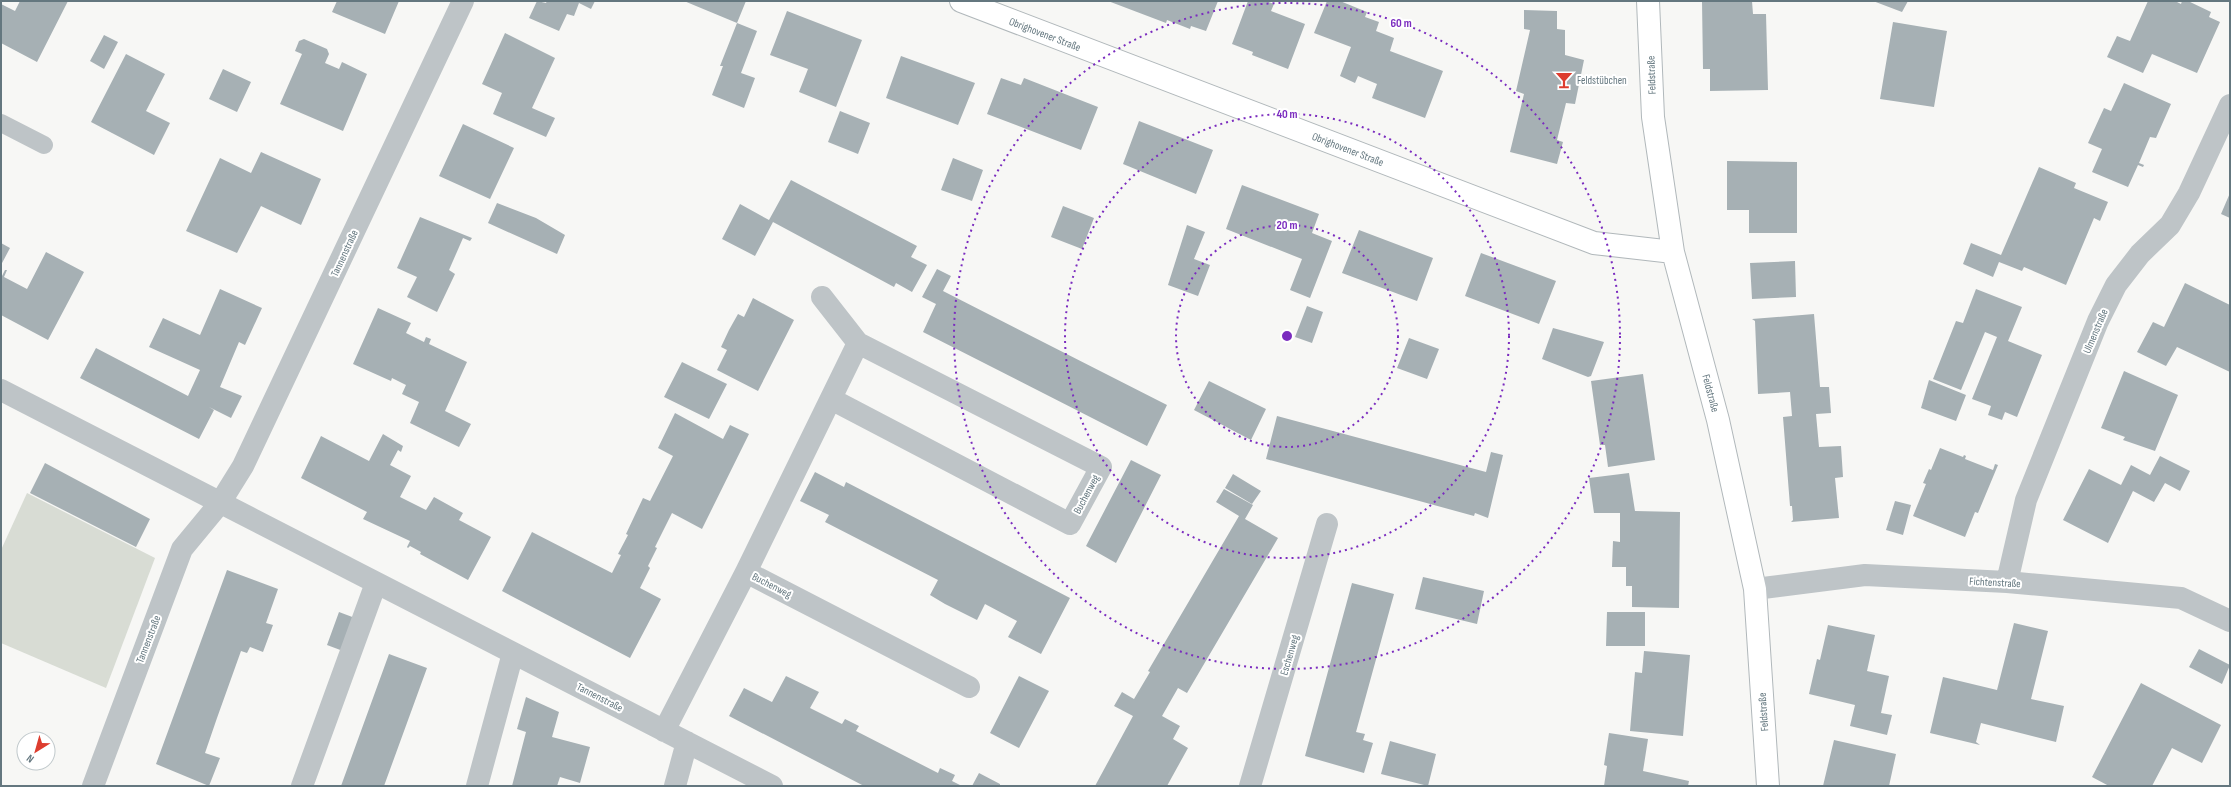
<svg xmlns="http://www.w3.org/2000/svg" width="2231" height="787" font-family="'Sofia Sans Condensed',sans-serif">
<rect width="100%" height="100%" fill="#f7f7f5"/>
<!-- green -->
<path fill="#d8dcd4" d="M27,493l128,65 -49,130 -105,-45v-93z"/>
<!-- building -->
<path fill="#a6b0b4" d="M20,1h48l-31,61 -36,-19v-39l14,7z
M337,1h62l-14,33 -53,-22z
M537,1l9,2 1,-2h48l-4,8 -12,-6 -5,13 -7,-2 -8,17 -30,-13z
M684,1h62l-9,22 20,8 -16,42 14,5 -11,30 -32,-13 11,-29h-3l17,-43z
M1108,1h110l-12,30 -15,-5 -1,3 -23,-9 -1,3z
M1248,1h18l8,3 -3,7 34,13 -17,45 -36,-14 1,-3 -21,-8z
M1327,1h13l27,11 -2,5 14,5 -3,9 18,7 -4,13 53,20 -18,47 -53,-20 5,-14 -19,-8 -3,7 -15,-7 11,-29 -37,-14z
M1702,1h50l1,13h13l2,76 -58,1v-22h-7z
M1873,1h35l-6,11z
M2148,1h27l6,3 1,-3h6l23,11 -2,5 11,5 -23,51 -45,-19 -9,19 -36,-16 10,-21 13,5z
M1524,10l33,1v18l8,1v25l19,5 -9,44 -9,-1 -9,37 6,2 -6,22 -47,-12 14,-58 -8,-3 14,-61 -6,-1z
M787,11l75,29 -26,67 -37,-15 9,-23 -38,-14z
M1893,22l54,9 -13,76 -54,-8z
M505,33l50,25 -23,50 23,10 -9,19 -53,-23 9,-21 -20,-9z
M104,35l14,7 -14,27 -14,-8z
M304,39l23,10 2,5 -4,9 14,6 3,-7 25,12 -24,57 -63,-27 22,-50 -7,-3 4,-10z
M126,54l39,20 -19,37 24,12 -16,32 -63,-33z
M901,56l74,27 -17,42 -72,-27z
M223,69l28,13 -14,30 -28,-13z
M1001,78l20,7 3,-7 74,29 -17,43 -94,-36z
M2124,83l47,21 -15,34 -6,-1 -11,26 5,2 -1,2 -5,-2 -10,22 -36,-15 10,-23 -14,-6 16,-35 7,3z
M840,111l30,12 -12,31 -30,-12z
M1139,121l74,29 -17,44 -73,-30z
M463,124l51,24 -24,51 -51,-23z
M261,152l60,27 -20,46 -40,-19 -24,47 -51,-22 34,-73 31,15z
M953,158l30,12 -11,31 -31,-11z
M1727,161l70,1v71h-48v-23h-22z
M2039,167l37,16 -2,5 34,14 -8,19 -6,-3 -28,67 -42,-18 -2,4 -23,-9 -6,15 -30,-13 8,-21 30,12z
M791,180l126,66 -6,11 16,8 -15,27 -16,-9 -2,4 -121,-65 -18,34 -33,-17 18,-35 29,16z
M1242,185l77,29 -7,19 20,8 -22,57 -20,-8 12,-31 -76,-30z
M2230,193v25l-9,-4z
M497,203l39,15 29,17 -8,19 -69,-31z
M1063,206l31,12 -12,31 -31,-12z
M420,217l52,21 -2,3 -7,-3 -14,32 6,4 -18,38 -30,-15 10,-20 -20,-9z
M1187,225l18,7 -11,27 16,6 -12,31 -30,-11z
M1359,230l74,28 -16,43 -75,-28z
M1,243l9,5 -9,17z
M46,252l38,20 -36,68 -47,-25v-37l4,-8h2l-3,7 23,12z
M1481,253l75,28 -17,43 -74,-28z
M1795,261l1,36 -44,2 -2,-36z
M937,269l14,7 -8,15 224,114 -20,41 -224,-114 13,-28 -14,-7z
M2185,283l45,22v67l-53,-25 -11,19 -29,-14 16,-30 11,5z
M220,289l42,19 -17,37 -6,-3 -19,45 22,9 -11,22 -22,-11 5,3 -15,29 -119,-61 16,-30 92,48 12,-26 -51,-23 14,-29 37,17z
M1976,289l46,18 -14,34 34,14 -25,62 -12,-5 -3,8 -14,-5 3,-9 -19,-7 25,-62 -12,-5 -24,58 -28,-11 23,-58 7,2z
M753,298l41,22 -36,71 -41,-21 10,-20 -6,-3 8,-17 9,-16 6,3z
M1307,306l16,6 -11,31 -17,-6z
M378,308l33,15 -5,10 18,9 2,-5 5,2 -2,5 38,18 -22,49 26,13 -12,23 -49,-24 9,-21 -17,-8 4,-9 -14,-7 -1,3 -38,-17z
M1814,314l6,73h9l2,26 -15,1 3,33 22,-1 2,31 -8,1 4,40 -48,4 2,-2 -1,-14h-2l-7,-89 9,-1 -2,-24 -32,2 -3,-73 -3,-2z
M1553,328l51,14 -13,34 -3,1 -46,-18z
M1409,338l30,11 -12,30 -30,-11z
M682,362l45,22 -18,35 -45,-22z
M2124,371l54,24 -23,56 -26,-9 -6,-2 2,-3 -24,-9z
M1643,374l12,86 -47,7 -3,-22h-5l-9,-64z
M1929,380l37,15 -10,26 -35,-13z
M1209,381l57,28 -15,31 -57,-30z
M675,413l48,26 7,-14 19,9 -47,95 -30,-16 -17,34 2,1 -9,18 2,2 -10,20 21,11 -31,59 -128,-67 30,-59 80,41 9,-18 -3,-1 10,-19 -2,-1 17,-36 7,3 23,-45 -15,-8z
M1277,416l209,56 5,-20 12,3 -15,63 -13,-5 -1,3 -208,-57z
M383,434l20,12 -2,6 -3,-2 -8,15 21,11 -11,21 26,13 8,-13 29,16 -4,7 32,17 -23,43 -48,-26 1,-2 -11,-6 -2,2 -1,-1 3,-6 -47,-22 4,-7 -66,-34 20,-42 48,25z
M1940,448l23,9 1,-2 2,1 -1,3 28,11 2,-6 3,1 -20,48 -3,-1 -10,25 -52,-21 13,-32 -3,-1 6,-14 2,1z
M2160,456l30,15 -10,20 -15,-8 -11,19 -21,-11 -25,52 -45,-23 26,-51 32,16 10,-20 19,10z
M1131,460l30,15 -45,88 -30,-17z
M45,463l105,56 -14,28 -106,-54z
M815,472l29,15 2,-5 224,116 -29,56 -33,-17 9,-16 -32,-17 -8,16 -32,-16 -15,-9 8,-15 -113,-58 4,-7 -29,-14z
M1629,473l6,38 45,1 -1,96 -47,-1v-21h-6v-19h-14l1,-26 7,1v-29h-26l-5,-35z
M1233,474l28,17 -9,13 -27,-16z
M1224,489l29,16 -8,14 33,19 -91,155 -9,-5 -16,28 18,10 -7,13 15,9 -21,38h-72l38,-70 -19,-10 8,-14 12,7 16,-27 -2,-1 91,-155 -23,-14z
M1895,501l16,4 -8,30 -17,-5z
M227,570l51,19 -12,34 7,2 -10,27 -13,-5 -3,6 -6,-2 -24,67 -12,35 15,5 -11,28 -53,-22z
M1423,577l61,14 -7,33 -62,-15z
M1352,583l42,11 -38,138 9,2 -2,6 10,3 -9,30 -59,-17z
M339,612l16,6 -12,33 -16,-6z
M1607,612h38v34h-39z
M2014,623l34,8 -17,68 33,7 -8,36 -75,-19 -5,19 4,3 -50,-12 13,-56 54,13z
M1828,625l47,10 -8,36 22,5 -8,37 11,2 -5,20 -37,-9 5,-21 -46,-11 8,-35 3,1z
M2199,649l31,16 -8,19 -33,-17z
M1644,651l46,4 -7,81 -53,-5 5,-59 7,1z
M389,654l38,14 -43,118h-43z
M786,676l33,16 -9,16 32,16 3,-5 14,7 -3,5 82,42 2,-5 15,7 -3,6 10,5h-98l-135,-70 15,-28 28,14z
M1019,676l30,15 -30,57 -29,-15z
M2141,683l80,42 -19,38 -30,-15 -20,38h-43l-17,-9z
M526,697l33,15 -7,25 38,10 -10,36 -20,-6 -3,9h-45l14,-54 -9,-3z
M1609,733l39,6 -5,32 46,10 -1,5h-84l3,-20 -3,-1z
M1834,740l62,14 -7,32h-66z
M1390,741l46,13 -8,32 -47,-12z
M979,773l21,11v2h-28z"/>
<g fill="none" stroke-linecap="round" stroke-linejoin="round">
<!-- secondary casing -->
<g stroke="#b1b8bb" stroke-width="24">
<path id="secondary" d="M961,1l633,242 79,9
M1648,1l5,116 20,135 45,168 37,169 13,197"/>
</g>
<!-- lane -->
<path stroke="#bec4c7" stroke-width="18" d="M1,123l43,22"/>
<!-- street -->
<path stroke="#bec4c7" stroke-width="22" d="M822,297l36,46 243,124 -31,57 -239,-125
M1,390l771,396
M746,572l223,115
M2007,582l19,-82 72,-179 18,-36 24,-31 30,-29 19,-32 41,-88
M1755,589l110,-14 142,7 174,16 49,23
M664,731l82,-159 112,-229
M93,786l89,-237 38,-46 23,-37 220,-465
M302,786l74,-203
M477,786l36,-133
M675,786l12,-44
M1250,786l77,-262"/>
<!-- secondary -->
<use href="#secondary" stroke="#fff" stroke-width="22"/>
</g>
<!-- distance rings -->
<g fill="none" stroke="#7b2cbf" stroke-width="2" stroke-dasharray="2 4">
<circle cx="1287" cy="336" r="111"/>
<circle cx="1287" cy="336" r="222"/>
<circle cx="1287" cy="336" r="333"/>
</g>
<!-- icons -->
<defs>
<g id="bar-bare" transform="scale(1.38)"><path d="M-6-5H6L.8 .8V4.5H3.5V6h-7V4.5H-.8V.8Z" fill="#dd3d2f" stroke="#fff" stroke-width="2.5" paint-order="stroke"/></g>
</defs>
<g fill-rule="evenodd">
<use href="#bar-bare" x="1564" y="80"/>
</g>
<g text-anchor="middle" stroke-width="4" stroke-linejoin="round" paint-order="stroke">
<!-- street labels -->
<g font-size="11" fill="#64777f" stroke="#fff">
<text transform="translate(1045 34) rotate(21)" y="4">Obrighovener Straße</text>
<text transform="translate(1651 75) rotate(-92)" y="4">Feldstraße</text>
<text transform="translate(1348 149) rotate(21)" y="4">Obrighovener Straße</text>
<text transform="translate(344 253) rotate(-65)" y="4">Tannenstraße</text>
<text transform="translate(2095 331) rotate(-67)" y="4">Ulmenstraße</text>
<text transform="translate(1711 393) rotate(75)" y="4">Feldstraße</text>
<text transform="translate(1086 494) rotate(-62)" y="4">Buchenweg</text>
<text transform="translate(1995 582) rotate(3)" y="4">Fichtenstraße</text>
<text transform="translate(772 585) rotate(27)" y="4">Buchenweg</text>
<text transform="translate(148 639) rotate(-69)" y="4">Tannenstraße</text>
<text transform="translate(1289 655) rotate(-74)" y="4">Eschenweg</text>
<text transform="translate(600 697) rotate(27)" y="4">Tannenstraße</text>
<text transform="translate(1763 712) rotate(-94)" y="4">Feldstraße</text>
</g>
<!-- poi labels -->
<g font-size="11" fill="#64777f" stroke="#fff" text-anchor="start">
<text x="1577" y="84">Feldstübchen</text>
</g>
</g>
<circle cx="1287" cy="336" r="6" fill="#7b2cbf" stroke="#fff" stroke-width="2"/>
<g font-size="12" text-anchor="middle" font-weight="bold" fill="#7b2cbf" stroke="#fff" stroke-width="4" stroke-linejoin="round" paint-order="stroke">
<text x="1401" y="27">60 m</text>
<text x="1287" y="118">40 m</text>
<text x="1287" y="229">20 m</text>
</g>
<!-- border -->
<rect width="2231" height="787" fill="none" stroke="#64777f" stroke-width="4"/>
<!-- north arrow -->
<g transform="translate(36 751) rotate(217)"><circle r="19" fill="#ffffff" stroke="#c1c9cc"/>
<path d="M0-3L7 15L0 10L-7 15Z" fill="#dd3d2f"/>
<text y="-6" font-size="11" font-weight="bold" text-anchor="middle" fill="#64777f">N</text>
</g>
</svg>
